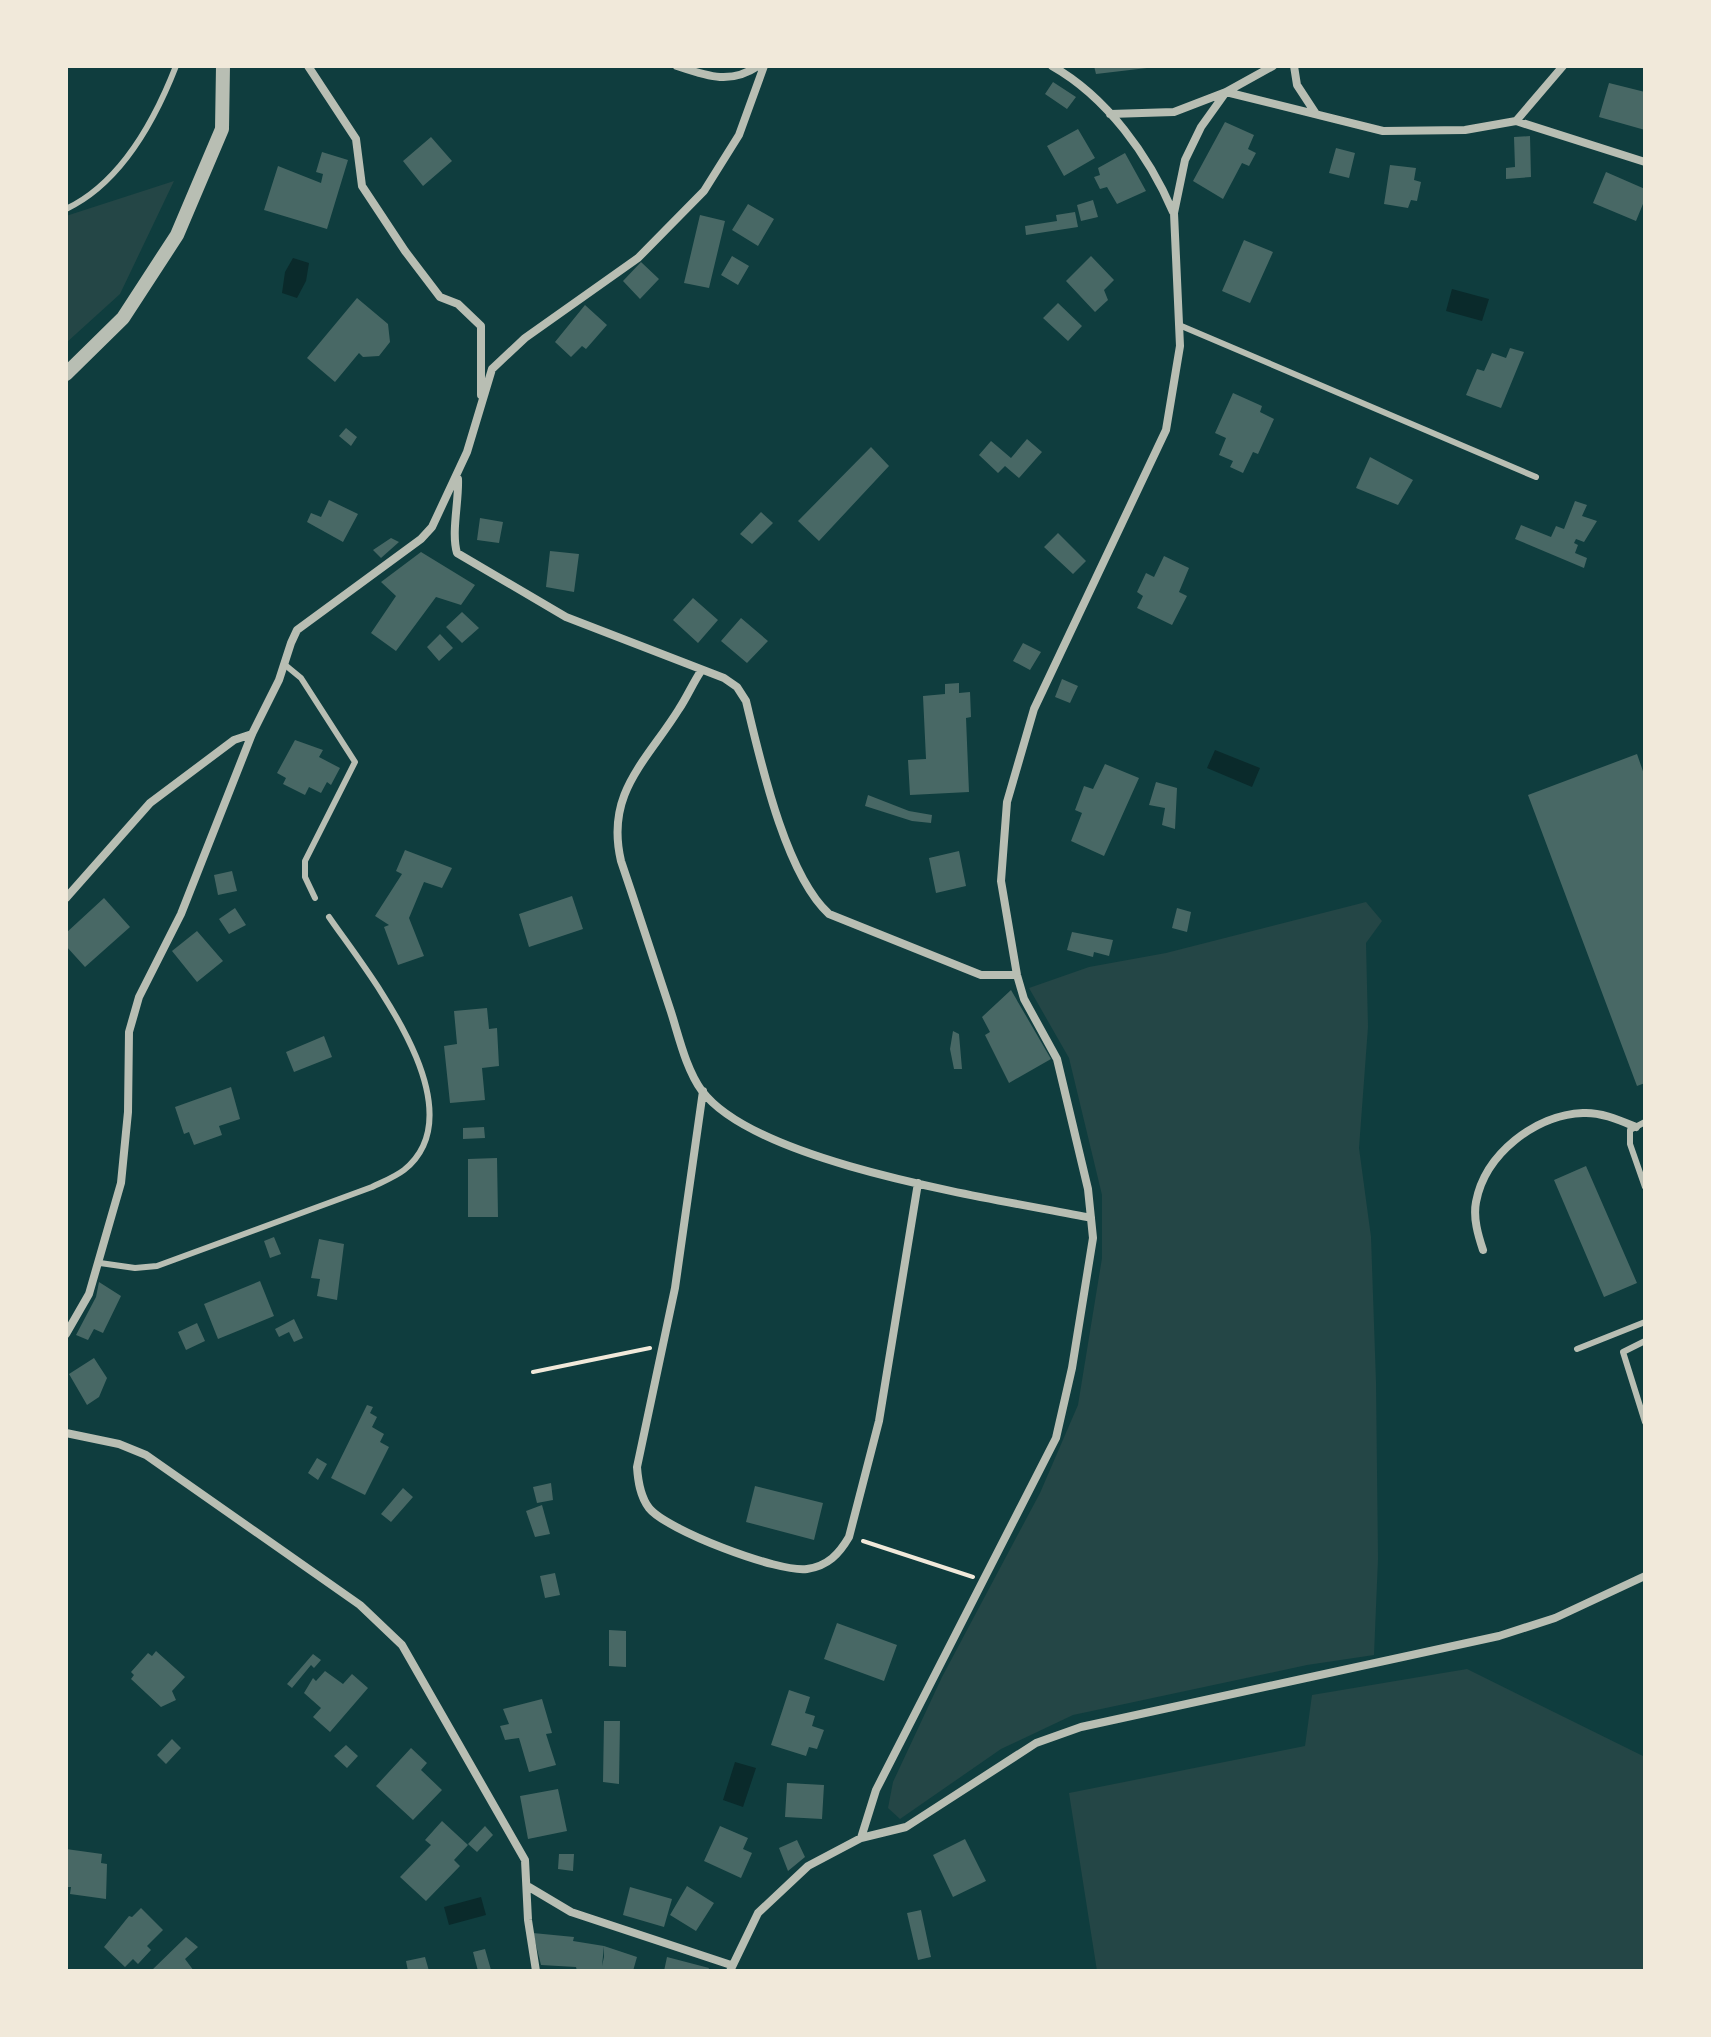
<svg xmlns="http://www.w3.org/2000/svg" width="1711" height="2037" font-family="Montserrat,sans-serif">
<rect width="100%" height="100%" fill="#0f3d3e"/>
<!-- green -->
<path fill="#244646" d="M174,181l-54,113 -54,49v-127z
M1366,902l16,19 -16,22 2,84 -9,121 12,89 5,145 2,177 -4,96 -67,10 -234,50 -72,34 -101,70 -12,-11 5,-26 49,-105 98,-184 38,-88 24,-147v-63l-33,-137 -40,-70 60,-21 77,-14z
M1467,1669l178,88v214h-548l-28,-178 236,-47 7,-51z"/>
<!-- water -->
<path fill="#0a2a2b" d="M293,258l16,5 -3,18 -9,17 -15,-5 3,-21z
M1452,289l37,10 -7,22 -36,-10z
M1215,750l45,18 -8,19 -45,-19z
M735,1762l21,6 -13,39 -20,-7z
M481,1897l5,18 -37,10 -5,-18z"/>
<!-- building -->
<path fill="#486865" d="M1094,66h53v2l-51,6z
M1053,82l23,15 -9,12 -22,-15z
M1609,83l36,9v38l-46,-13z
M1225,122l29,13 -6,14 8,4 -7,13 -7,-3 -19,36 -30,-18z
M1078,129l17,29 -31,18 -17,-30z
M1530,136l1,41 -25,2v-11l9,-1 -1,-30z
M431,137l21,24 -29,25 -20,-25z
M1336,148l19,5 -6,25 -20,-5z
M322,152l26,8 -21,69 -63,-19 14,-44 43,17 2,-9 -7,-2z
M1125,153l21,38 -29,13 -10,-17 -7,2 -6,-12 6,-2 -2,-7z
M1390,165l26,3 -2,12 7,2 -4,19 -6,-1 -3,8 -24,-4z
M1606,172l39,17v10l-9,22 -43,-18z
M1093,200l5,17 -17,4 -4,-16z
M748,204l26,15 -16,27 -26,-16z
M1075,212l3,15 -52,8 -1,-9 32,-5 -1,-6z
M700,215l25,6 -16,67 -25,-5z
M1244,240l29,12 -23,51 -28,-12z
M732,256l17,10 -11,19 -17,-10z
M1091,256l23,24 -10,10 4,10 -13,12 -29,-31z
M641,262l18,17 -19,20 -17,-18z
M357,298l31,26 2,18 -11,14 -16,1 -4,-4 -24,29 -28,-24z
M1058,303l24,23 -14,15 -25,-23z
M585,305l22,20 -21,24 -4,-3 -11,11 -16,-15z
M1510,348l14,4 -23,56 -35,-13 11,-26 7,2 8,-18 14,5z
M1233,393l29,13 -2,6 14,7 -16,35 -5,-2 -10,21 -13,-6 3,-6 -14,-6 7,-17 -11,-5z
M346,428l11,9 -6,9 -12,-10z
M1027,439l15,13 -23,26 -14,-12 -7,7 -19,-18 12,-14 20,17z
M871,447l18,19 -70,75 -21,-20z
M1370,457l43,23 -15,25 -42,-17z
M329,500l29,14 -15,28 -36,-20 4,-9 10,4z
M1575,501l12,4 -5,11 15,5 -13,21 -8,-3 -2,4 4,2 -3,8 12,5 -3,10 -69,-29 6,-14 30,12 5,-11 8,3z
M761,512l12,11 -21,21 -12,-10z
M480,518l23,4 -4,21 -22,-3z
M1058,533l28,28 -13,13 -29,-27z
M391,538l8,4 -18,16 -8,-8z
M550,551l29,3 -5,38 -28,-5z
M421,552l54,33 -14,20 -25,-8 -40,54 -25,-18 25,-37 -15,-14z
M1164,556l25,12 -10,24 8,4 -15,29 -35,-17 6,-12 -6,-4 9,-19 8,4z
M693,598l25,22 -20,23 -25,-23z
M462,612l17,16 -17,15 -16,-16z
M741,618l27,23 -21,22 -26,-22z
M440,634l13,14 -14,13 -12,-14z
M1023,643l18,9 -11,18 -17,-9z
M1062,679l16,7 -8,17 -15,-6z
M959,683v10l11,-1 1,25 -5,1 3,74 -59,3 -2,-35 18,-1 -3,-63 22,-2v-10z
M295,740l28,10 -4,7 21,11 -9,17 -4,-3 -6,11 -12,-6 -4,8 -22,-11 3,-6 -9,-5z
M1637,754l8,23v306l-8,3 -109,-291z
M1105,764l34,14 -35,78 -33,-15 11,-28 -7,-3 9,-24 9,3z
M1156,782l21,6 -2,41 -13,-4 3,-17 -16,-3z
M868,795l41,16 23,4 -1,8 -19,-2 -47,-15z
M405,850l47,18 -10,20 -18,-6 -15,36 15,38 -26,9 -14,-38 5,-2 -14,-9 27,-42 -6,-3z
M959,851l7,35 -30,7 -7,-35z
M232,871l5,20 -19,4 -4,-20z
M572,896l11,33 -54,18 -10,-33z
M104,898l26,29 -45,40 -19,-21v-13z
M235,908l11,17 -17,9 -10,-15z
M1177,908l14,4 -4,20 -15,-4z
M197,931l26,30 -26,21 -25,-31z
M1072,932l41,8 -4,16 -15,-4 -1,5 -26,-7z
M1011,990l40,69 -42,24 -24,-48 5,-3 -8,-15z
M487,1008l2,21 8,-1 2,38 -17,2 3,32 -35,3 -6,-57 13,-2 -3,-33z
M953,1031l6,3 3,35h-8l-4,-20z
M324,1036l8,21 -38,15 -8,-20z
M231,1087l9,32 -21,7 3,9 -28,10 -5,-13 -5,2 -9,-27z
M484,1127l1,11 -22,1v-11z
M497,1158l1,59h-30v-58z
M1586,1166l51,117 -33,14 -50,-117z
M274,1237l7,17 -11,4 -6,-17z
M319,1239l25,5 -7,56 -20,-4 3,-17 -9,-1z
M260,1281l14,35 -56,23 -14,-35z
M99,1282l22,14 -18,37 -9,-4 -6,11 -12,-5 20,-38z
M294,1319l9,19 -9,4 -5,-10 -10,5 -4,-8z
M197,1323l8,18 -19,9 -8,-18z
M94,1358l13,20 -8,19 -12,8 -18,-31z
M367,1405l6,2 -3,6 7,4 -5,10 12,7 -4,8 9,5 -24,48 -34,-17z
M317,1458l10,6 -9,16 -10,-7z
M551,1483l2,17 -16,3 -4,-16z
M755,1486l68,17 -9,37 -68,-18z
M403,1488l10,9 -22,25 -10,-8z
M542,1505l8,29 -15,3 -9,-26z
M555,1573l5,22 -15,3 -5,-22z
M837,1623l60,22 -13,36 -60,-22z
M609,1630l17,1v36l-17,-1z
M156,1651l29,26 -13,14 4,9 -15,7 -30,-28 3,-4 -3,-3 17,-19 4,3z
M313,1654l8,6 -7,8 -3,-3 -19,23 -5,-4z
M325,1671l18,13 9,-10 16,14 -38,44 -17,-15 8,-9 -17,-15 9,-15 3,3z
M789,1690l21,7 -5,16 10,3 -3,10 12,4 -7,19 -8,-2 -3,9 -35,-11z
M542,1699l10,34 -6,1 10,31 -27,7 -10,-34 -14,2 -5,-14 9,-2 -6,-15z
M604,1721h16l-1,63 -16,-2z
M172,1739l9,9 -15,16 -9,-9z
M346,1745l12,11 -11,12 -13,-12z
M411,1748l16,15 -6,7 21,20 -29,30 -37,-34z
M787,1783l37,2 -2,34 -37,-2z
M558,1789l9,42 -39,8 -8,-43z
M442,1821l26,24 -14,15 6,6 -34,35 -26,-24 31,-32 -6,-5z
M485,1826l8,9 -16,17 -9,-8z
M720,1826l28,12 -5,11 9,4 -11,25 -37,-17z
M965,1839l21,42 -33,16 -20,-42z
M797,1840l8,17 -17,14 -9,-23z
M66,1849l36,5 -1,9 6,1 -1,35 -36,-5 1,-7h-5z
M559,1854h15l-1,17 -15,-2z
M687,1886l27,17 -18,28 -26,-16z
M630,1887l42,12 -8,28 -41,-12z
M141,1908l22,22 -16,16 4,4 -13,14 -5,-5 -8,8 -21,-20 25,-31 3,1z
M921,1910l10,47 -13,3 -11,-47z
M533,1933l41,4 -1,4 31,5 -2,20 2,-9v-11l33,11 -4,14h-56l-1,-4 -35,-2z
M186,1937l12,10 -13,12 9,12h-43z
M485,1949l6,21 -13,1 -5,-19z
M425,1957l4,14h-21l-2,-10z
M667,1957l42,11 -1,3h-44z"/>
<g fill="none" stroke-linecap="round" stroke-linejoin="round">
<!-- path -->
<path stroke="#f1e9da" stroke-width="4" d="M533,1372l117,-24
M863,1541l110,36"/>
<!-- service -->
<path stroke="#b8beb3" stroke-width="6" d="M66,209c55,-26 89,-89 110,-143
M1179,325l357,152
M284,664l17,14 54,84 -50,99v16l10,21
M1645,1122l-15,8v14l15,43
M100,1263l35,5 22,-2 215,-79c10,-5 23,-10 32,-17 76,-61 -38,-199 -75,-253
M1645,1341l-22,11 22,70
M1577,1349l68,-27"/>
<!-- minor -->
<path stroke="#b8beb3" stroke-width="8" d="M308,66l48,73 6,47 43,65 35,46 18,7 23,22v69
M677,66c30,10 53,19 81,0
M1052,66c55,31 97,90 121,146
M1294,66l3,19 19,29
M1226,92l157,39 82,-1 51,-9 129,41
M1110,114l64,-2 52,-20 47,-26
M1516,121l47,-55
M458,479c1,23 -7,53 -1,74l109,64 158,61 13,9 9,14c14,58 39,173 83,213l152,61h36
M701,671c-8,12 -14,26 -22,38 -33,53 -74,84 -58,152 17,50 33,100 50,151 8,25 15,57 31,79 56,74 296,108 389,127
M66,898l84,-95 84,-63 18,-6
M703,1091l-28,197 -38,179c1,14 3,29 12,41 17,22 130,65 158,61 21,-3 32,-15 42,-32l30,-116 39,-238
M1483,1250c-5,-15 -10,-32 -7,-48 9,-48 59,-87 107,-89 18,-1 36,7 53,14
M66,1334l23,-40 32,-111 7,-71 1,-80 10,-35 42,-83 71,-180 27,-54 12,-37 6,-13 124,-91 11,-12 35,-75 25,-83 33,-31 113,-80 66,-67 35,-56 25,-69
M66,1433l53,11 27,11 214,150 42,40 123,215 3,60 8,51
M861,1838l15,-48 180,-352 16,-70 21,-130 -5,-49 -31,-130 -33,-60 -7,-24 -16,-94 6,-79 27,-93 132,-279 14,-84 -6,-133 11,-53 16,-33 25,-35
M529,1887l42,25 160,53
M730,1971l28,-58 50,-47 53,-28 45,-11 130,-84 45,-16 418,-91 56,-18 90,-42"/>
<!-- tertiary -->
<path stroke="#b8beb3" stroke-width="14" d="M66,374l57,-56 54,-83 45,-106 1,-63"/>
</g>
<!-- border -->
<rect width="1711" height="2037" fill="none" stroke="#f1e9da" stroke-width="136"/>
</svg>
